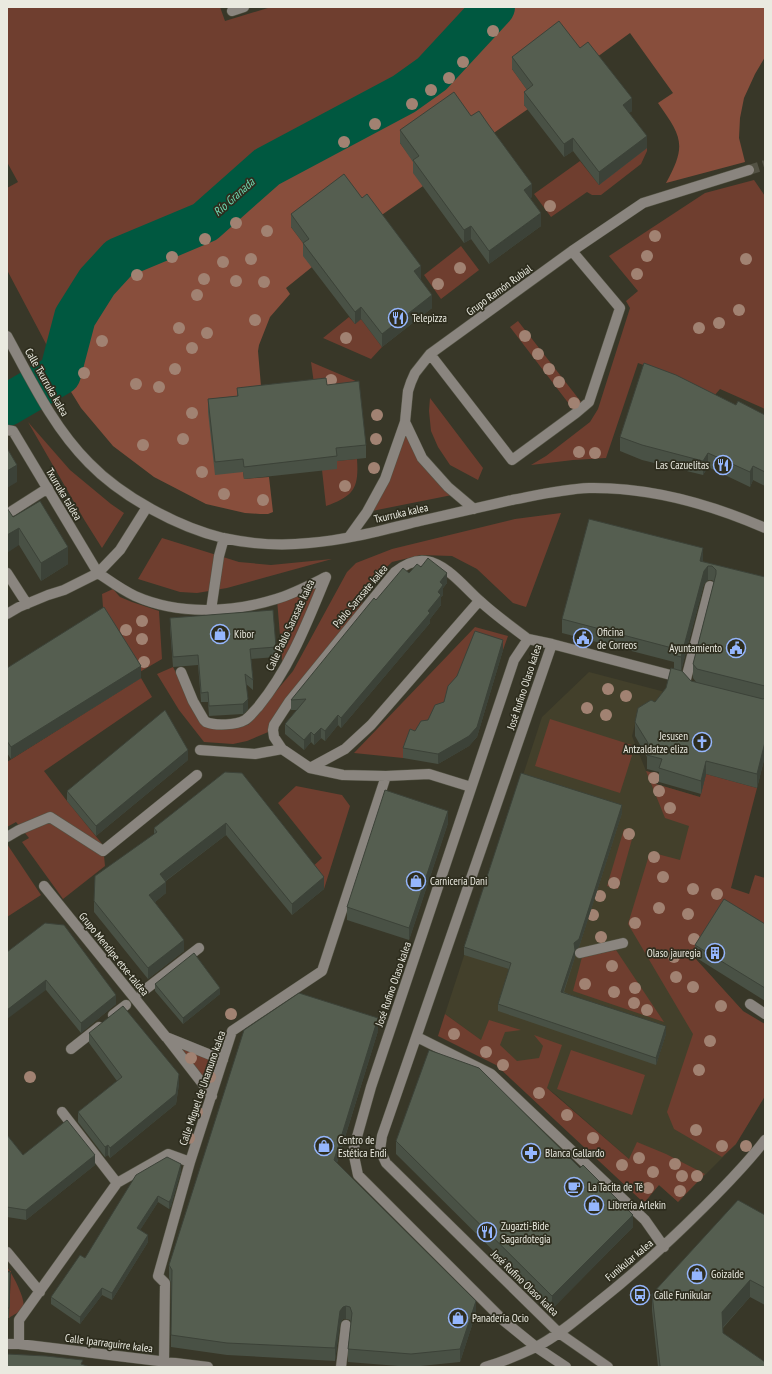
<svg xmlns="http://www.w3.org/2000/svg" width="772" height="1374" font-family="'PT Sans Narrow',sans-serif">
<rect width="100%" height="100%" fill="#383728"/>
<!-- built -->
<path fill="#43402b" d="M589,672l76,20 -29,28 -4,16 14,35 12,3 -2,10 44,13 -32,132 75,82 -7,133 -58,58 -123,-108 -110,-80 97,-297z"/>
<!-- green -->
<path fill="#6f3e2f" d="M7,7h213l5,14 46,-14h211l-55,59 -27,21 -140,75 -61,55 -84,36 -24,24 -23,40 -14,42 -47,-89v-82l11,-6 -11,-20z
M643,136l4,9v6l-6,13 -40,31h-9l-5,-3 -36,25 -17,-23 46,-33 19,24z
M754,180l11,16v213l-45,-20 -6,7 -30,-16 -46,-17 -32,95 -33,2 -42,5 15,-9 44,-34 8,-13 32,-101 -4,-7 12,-10 -29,-35 96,-63z
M461,246l18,24 -38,29 -17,-24z
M349,317l6,7 6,-5 21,28 -11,12 -48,-21z
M518,321l67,86 -9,6 -66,-86z
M311,362l47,20 -43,9z
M430,398l53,70 -5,12 -28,-15 -12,-18 -7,-16 -2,-20z
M28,422l42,48 41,34 13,9 -22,35 -17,-27z
M405,422l17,36 35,36 -90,18z
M357,459c2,29 -3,37 -31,47l-4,-36 14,-9z
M561,513l-35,94 -13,-4 -36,-34 -25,-13 -31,-1 -29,7 -21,20 -18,42 -80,106 -26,11 -14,3 -29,-2 -25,-32 -22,-36 16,-7 31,60 44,-2 45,-54 54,-99 9,-9 36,-14 123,-30z
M162,538l77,24 32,3 61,-6 -105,29 -30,5 -17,-1 -42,-13z
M326,577l-43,96 -6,-74z
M113,589l7,8 12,5 27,9 3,48 -24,14 -34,-53 -2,-26z
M475,627l33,9 -5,14 -28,-9 -31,71 -41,46 -49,-5z
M141,678l11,19 -108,74 23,30 36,44 2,21 -42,33 -41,-57 7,-4 -13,-16 -9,5v-65z
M550,719l85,27 -15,47 -85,-27z
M646,771l12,3 -2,10 44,13 6,-23 51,14 -26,100 18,6 6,-19 10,3v59l-70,21 48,53 22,13v72l-29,48 -14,13 -48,-28 -7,-17 26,-78 -65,-110 22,-72 30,8 9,-34 -24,-8z
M296,786l46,9 8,11 -26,83 -15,-19 13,-12 -44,-55z
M624,829l10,3 -16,57 -11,-3z
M7,844l34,51 -34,22z
M616,950l48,72 -91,-31 9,-34z
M445,1014l36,26 8,-20 32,10 -16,2 -5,13 17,16 22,-3 4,-12 -9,-11 28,10 -15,43 82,71 8,-17 29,12 39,20 -27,28 -19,-17 -15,18 -148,-138 -58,-29z
M166,1037l57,23 -11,36z
M571,1050l74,25 -13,40 -75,-26z
M7,1267c5,6 20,34 16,41 -3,4 -10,7 -14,10l2,-47h-4z"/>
<!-- forest -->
<path fill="#884e3c" d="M494,7h271v50l-10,17 -11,24 -4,20 -1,20 6,24 -79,21c21,-38 16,-46 -8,-80l15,-10 -43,-60 -37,27 -81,9 21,29 -9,7 4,4 -40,28 -88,6 19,26 4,17 -47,33 -85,8 18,24 3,16 -26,21 4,6 -20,23 -11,28 -1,6 4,47 -19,74 1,7 25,-2 4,35 -5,2h-8l-15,-1 -39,-9 -52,-27 -41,-31 -32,-38 -21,-34 15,-57 22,-35 22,-24 86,-36 62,-55 137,-73 28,-20z"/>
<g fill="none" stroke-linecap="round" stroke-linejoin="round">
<!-- river -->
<path stroke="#005840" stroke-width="42" d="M7,405l53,-31 15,-57 22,-35 22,-24 86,-36 62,-55 137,-73 28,-20 62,-67"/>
<!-- minor-tunnel -->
<path stroke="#535244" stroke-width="10" stroke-dasharray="10 5" stroke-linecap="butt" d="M749,170l16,-5"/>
<!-- minor casing -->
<g stroke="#545445" stroke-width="11">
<path id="minor" d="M232,11l12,-4
M7,336c24,44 46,91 82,127 33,34 89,64 134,75 28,6 58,8 86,5 38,-3 74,-13 111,-22 30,-7 61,-14 92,-21 26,-5 51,-11 77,-12 61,-1 121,16 176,40
M430,354l82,106 64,-47 13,-11 31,-94 -48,-57
M405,422l17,36 26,29 26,22
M7,430l6,1 85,142 22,-23 27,-43
M12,511l36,-23
M349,537l18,-25 18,-33 20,-57 3,-31 3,-9 4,-9 15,-19 142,-103 71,-48 106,-33
M7,573l20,31
M211,610l8,-54 5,-18
M7,614l12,-7 29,-12 16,-5 34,-17c12,8 24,17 37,23 43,19 96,17 141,3 17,-5 34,-14 50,-22
M552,644l-170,492 -2,14 6,13 173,170 49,34
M181,672l12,29 11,19 2,2c10,4 30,3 39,-2 5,-3 9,-9 13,-13 32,-39 49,-84 68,-130
M200,750l55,4 27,-5
M310,768l35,-19 26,-24 108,-124
M471,787l-42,-13 -43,2 -43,-1 -33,-7 -28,-19 -8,-12 -1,-7 1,-5 15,-23 106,-130c9,-7 19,-13 31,-11 21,3 39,27 54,40 15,14 32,26 48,38
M7,837l12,-7 31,-13 53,34 94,-76
M44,886l122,151 57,23
M580,953l43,-10
M142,992l57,-44
M750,1004l15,10
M113,1015l13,-10
M417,1037l74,37 154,146 19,27
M167,1038l45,58
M71,1049l28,-22
M62,1112l55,71
M7,1252l33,40
M7,1344h12l189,23
M19,1344v-24l98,-137 51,-29 22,8
M164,1361l1,-78 -7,-7 32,-114 42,-131 90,-60 64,-195
M341,1367l5,-42
M485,1367c17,-5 34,-12 51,-20 22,-11 42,-29 61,-44 38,-30 73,-62 107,-96 21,-21 43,-43 61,-67
M566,1367l-30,-20 -32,-26 -146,-146 -5,-24 18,-64 143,-427 14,-21 24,5 134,35 24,-93"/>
</g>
<!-- minor -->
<use href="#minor" stroke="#8a857f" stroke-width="10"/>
</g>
<!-- trees -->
<g fill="#a18272">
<circle cx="493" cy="31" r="6"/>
<circle cx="463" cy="62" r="6"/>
<circle cx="449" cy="78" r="6"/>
<circle cx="431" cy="90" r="6"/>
<circle cx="412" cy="104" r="6"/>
<circle cx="375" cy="124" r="6"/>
<circle cx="344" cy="142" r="6"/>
<circle cx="550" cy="206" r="6"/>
<circle cx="236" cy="223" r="6"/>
<circle cx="267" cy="231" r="6"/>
<circle cx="655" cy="236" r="6"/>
<circle cx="205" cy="239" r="6"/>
<circle cx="647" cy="256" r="6"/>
<circle cx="172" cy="257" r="6"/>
<circle cx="251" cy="259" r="6"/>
<circle cx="746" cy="259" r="6"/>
<circle cx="223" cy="262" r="6"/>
<circle cx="460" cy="268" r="6"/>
<circle cx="637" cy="274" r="6"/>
<circle cx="137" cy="275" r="6"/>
<circle cx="204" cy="279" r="6"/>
<circle cx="236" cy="281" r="6"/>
<circle cx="264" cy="282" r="6"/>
<circle cx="438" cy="284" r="6"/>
<circle cx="197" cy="295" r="6"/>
<circle cx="739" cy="310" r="6"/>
<circle cx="255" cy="320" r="6"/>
<circle cx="719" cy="323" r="6"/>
<circle cx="179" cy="328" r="6"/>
<circle cx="699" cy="328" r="6"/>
<circle cx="207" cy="333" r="6"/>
<circle cx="525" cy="336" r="6"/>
<circle cx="346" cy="338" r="6"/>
<circle cx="102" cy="341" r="6"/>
<circle cx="192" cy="348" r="6"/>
<circle cx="538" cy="354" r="6"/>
<circle cx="175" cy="369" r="6"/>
<circle cx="549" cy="369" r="6"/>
<circle cx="84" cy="373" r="6"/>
<circle cx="331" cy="380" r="6"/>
<circle cx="559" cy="382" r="6"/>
<circle cx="136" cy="384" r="6"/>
<circle cx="159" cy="387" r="6"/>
<circle cx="574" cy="403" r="6"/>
<circle cx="192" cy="413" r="6"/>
<circle cx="377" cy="415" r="6"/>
<circle cx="183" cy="439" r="6"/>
<circle cx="376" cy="439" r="6"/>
<circle cx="143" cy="445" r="6"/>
<circle cx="579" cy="452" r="6"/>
<circle cx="595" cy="453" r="6"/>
<circle cx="374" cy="468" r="6"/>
<circle cx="202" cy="472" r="6"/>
<circle cx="345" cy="486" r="6"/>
<circle cx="224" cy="494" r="6"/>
<circle cx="263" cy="500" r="6"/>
<circle cx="142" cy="621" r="6"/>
<circle cx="126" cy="630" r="6"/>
<circle cx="142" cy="639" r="6"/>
<circle cx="144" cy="662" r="6"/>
<circle cx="608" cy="689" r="6"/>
<circle cx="626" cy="696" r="6"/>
<circle cx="587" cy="708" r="6"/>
<circle cx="606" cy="715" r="6"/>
<circle cx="654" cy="778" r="6"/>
<circle cx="659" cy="791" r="6"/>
<circle cx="670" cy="808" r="6"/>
<circle cx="629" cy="834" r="6"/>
<circle cx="654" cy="857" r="6"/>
<circle cx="663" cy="877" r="6"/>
<circle cx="614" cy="883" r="6"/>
<circle cx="693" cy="889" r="6"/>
<circle cx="717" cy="894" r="6"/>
<circle cx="600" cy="896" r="6"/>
<circle cx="659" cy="908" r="6"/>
<circle cx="688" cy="914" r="6"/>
<circle cx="593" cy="915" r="6"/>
<circle cx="635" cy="923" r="6"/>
<circle cx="601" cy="937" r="6"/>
<circle cx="694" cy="939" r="6"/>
<circle cx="674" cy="957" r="6"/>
<circle cx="612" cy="966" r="6"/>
<circle cx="676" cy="977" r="6"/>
<circle cx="585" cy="984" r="6"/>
<circle cx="693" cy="987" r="6"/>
<circle cx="635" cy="988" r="6"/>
<circle cx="614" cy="992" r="6"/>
<circle cx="634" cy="1003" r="6"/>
<circle cx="721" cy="1006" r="6"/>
<circle cx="647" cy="1010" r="6"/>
<circle cx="231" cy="1014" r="6"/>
<circle cx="454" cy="1034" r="6"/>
<circle cx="710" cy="1041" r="6"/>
<circle cx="486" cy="1052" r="6"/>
<circle cx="191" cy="1058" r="6"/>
<circle cx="503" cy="1065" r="6"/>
<circle cx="699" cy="1070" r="6"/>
<circle cx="30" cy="1077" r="6"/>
<circle cx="210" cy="1077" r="6"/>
<circle cx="539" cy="1093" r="6"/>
<circle cx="197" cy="1112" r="6"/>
<circle cx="567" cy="1115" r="6"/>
<circle cx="696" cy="1130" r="6"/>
<circle cx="189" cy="1138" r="6"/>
<circle cx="593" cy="1138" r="6"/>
<circle cx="722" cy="1146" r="6"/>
<circle cx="746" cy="1146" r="6"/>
<circle cx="639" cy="1158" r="6"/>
<circle cx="675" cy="1164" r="6"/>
<circle cx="622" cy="1165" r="6"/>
<circle cx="653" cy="1172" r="6"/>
<circle cx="682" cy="1176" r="6"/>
<circle cx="697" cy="1176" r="6"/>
<circle cx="648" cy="1188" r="6"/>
<circle cx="680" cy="1191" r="6"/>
</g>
<!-- wall -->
<path fill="#495145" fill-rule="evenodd" d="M580,48l52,63 -3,2 18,35 -48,37 -26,-34 -9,6 -40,-52v-13l3,-2 -15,-21v-12z
M400,130l132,67 -2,1 11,28 -52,38 -18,-25 -7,4 -51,-70v-11l-13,-19z
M291,214l130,64 -1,1 12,29 -50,39 -21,-28 -6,5 -52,-68v-13l-12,-16z
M327,385l39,60v13l-29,3v8l-93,10 -1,-7 -28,3 -7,-63v-13l29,-3v-8z
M736,405l29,10v71l-12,-6 -3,7 -42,-20 -5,8 -61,-15 -22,-9v-14z
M13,517l55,47 -27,17 -22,-36z
M703,562l62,15v179l-8,32 -51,-14 -5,20 -42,-12v-10l-12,-3v-12l-12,-21v-14l20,-20 11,-14 8,-19v-7l-112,-29v-14zM708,580h4l2,2 -21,82v14l3,4 -5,-1 -10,-10 23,-87z
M421,567l26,16 -4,5v7l-2,2v8l-11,14v4l-12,14 -77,91 -3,-3 -13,16 -4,-3 -7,7 -3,-3 -7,8 -19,-16v-10l12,-14h-6v-10l85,-100 33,-27z
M170,618l106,29v10l-25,2 2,21v10l-7,-6 2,25 -5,5 -34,2 -1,-14h-7v-1l-3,-36 -25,2 -3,-39z
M503,650l-26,87 -8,9 -31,18 -35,-6v-10l12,-17z
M7,668l134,10 -130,81 -4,-6z
M188,760l-92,76 -29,-35v-10z
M225,772l99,117 -32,26 -66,-80 -60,46v12l-11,9 29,49 -36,28 -54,-67v-11l60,-67v-6z
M622,813l-43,134 -4,3v7l-11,35 102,42 -10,31 -158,-54v-7l11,-35 -45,-14v-8z
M448,823l-39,117 -62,-20v-13z
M765,924v77l-70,-44v-12z
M7,952l109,52 -35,29 -35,-43z
M155,984l65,10 -37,30 -28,-33z
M378,1031l-41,132 139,150 -16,49 -49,5 -63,-5v-13l3,-26 -1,-3 -4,-1h-3l-3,5 -5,37 -108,-6 -56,-8v-64l-2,-5v-13z
M89,1033l90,51 -3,20 -66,54 -2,-3 -3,2 -27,-35v-10l39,-31 -28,-38z
M7,1135l16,20 72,10 -69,55 -19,-3z
M396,1141l184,27 53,59 -81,82 -156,-155z
M181,1171l-10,35 -2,3 -11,-7 -18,28 8,12 -36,58 -10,-5 -22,29 -29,-20v-7l34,-39z
M765,1215v90l-15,-8 -27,31v5l42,34h-107l-6,-56v-17z
M7,1272h3l-1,46h-2z"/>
<!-- shaded-wall -->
<path fill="#3c4238" d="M632,98v13l-9,7v-13z
M647,136v12l-48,37v-13z
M573,138v13l-9,6v-13z
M532,184v13l-8,5v-12z
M541,213v13l-52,38v-13z
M471,226v13l-7,4v-13z
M421,266v12l-7,6v-13z
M432,295v13l-50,39v-13z
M361,307v12l-6,5v-12z
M708,453v14l-5,8v-14z
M17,465v17l-10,6v-17z
M753,466v14l-3,7v-15z
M19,528v17l-12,8v-18z
M68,547v17l-27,17v-18z
M703,548v14l-3,-1z
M708,566v14l-4,4 -23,87v-14l23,-86z
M447,573v10l-4,5v7l-2,2v8l-11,14v4l-89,105v-10l87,-107 10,-19 2,-10z
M503,640v10l-26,87 -8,9 -31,18v-10z
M141,666v12l-130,81v-12z
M248,699v10l-5,5v-10z
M338,715v10l-13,16v-10z
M321,728v10l-7,7v-10z
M311,732v10l-7,8v-10z
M765,742v14l-8,32v-14z
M188,750v10l-92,76v-10z
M706,761v13l-5,20v-13z
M622,805v8l-43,134 -4,3v7l-14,42v-7l13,-49z
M448,811v12l-39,117v-12z
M226,823v12l-66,50v-11z
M324,877v12l-32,26v-11z
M166,882v11l-17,14v-12z
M184,940v11l-36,28v-11z
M46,980v10l-39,29v-9z
M220,988v6l-37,30v-6z
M116,995v9l-35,29v-10z
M378,1018v13l-44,141v-12z
M666,1026v8l-10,31v-7z
M179,1074v10l-3,20 -66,54v-10z
M108,1145v10l-3,2v-10z
M95,1155v10l-69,55v-10z
M181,1164v7l-10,35 -2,3v-7z
M158,1196v6l-21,33v-7z
M633,1215v12l-81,82v-13z
M148,1235v7l-36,58v-7z
M750,1280v17l-28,31v-16z
M102,1288v7l-22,29v-7z
M476,1301v12l-16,49v-13z
M346,1306v13h-3l-3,5 -5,37v-13l5,-37 3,-4z"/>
<!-- building -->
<path fill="#555e50" stroke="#3c4238" d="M559,21l21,27 8,-6 44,56 -9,7 24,31 -48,36 -26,-34 -9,6 -40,-52 9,-7 -21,-28z
M454,92l17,24 8,-5 9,13 44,60 -8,6 17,23 -52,38 -18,-25 -7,4 -51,-70 6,-4 -19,-26z
M344,174l18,24 5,-4 54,72 -7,5 18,24 -50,39 -21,-27 -6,5 -6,-8 -46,-61 6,-4 -18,-25z
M644,363l32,12 60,30 2,-4 27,14v57l-12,-6 -3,6 -42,-19 -5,8 -61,-16 -22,-8z
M326,378l1,7 32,-4 7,64 -30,3 1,8 -93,11 -1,-8 -28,3 -7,-63 30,-3 -1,-8z
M7,448l10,17 -10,6z
M40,501l28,46 -27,16 -22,-35 -12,7v-27l6,9z
M589,519l114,29 -3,13 65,16v109l-68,-17 -4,-5 23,-90v-4l-4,-4h-4l-4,5 -23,86 -7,-2 2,-6 -114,-30z
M428,558l1,1 18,14 -7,9 3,3 -5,7 3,3 -13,16 2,2 -89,105 -3,-3 -13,16 -4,-3 -7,7 -3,-3 -7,8 -19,-16 21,-25 -15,1 83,-102 2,2 27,-32 6,5 8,-9 4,3z
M104,607l37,59 -130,81 -4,-6v-73z
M273,610l3,37 -26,2 3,31 -8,-6 3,25 -5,5 -34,2 -1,-14 -7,1v-2l-3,-36 -25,2 -3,-39z
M475,631l28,9 -26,87 -8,9 -31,18 -35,-6 7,-19 5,2 6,-10 7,-1 7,-15 9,-3 4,-16 9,-10z
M671,668l11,3 9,10 72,18 2,-1v44l-8,32 -51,-13 -5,20 -42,-13 3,-9 -15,-4 1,-12 -13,-21 3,-14 13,-8 4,2 11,-14z
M165,710l23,40 -92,76 -29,-35z
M225,772l17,1 82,104 -32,27 -66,-81 -66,51 6,8 -17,13 35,45 -36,28 -54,-67 1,-25 62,-44 -3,-4z
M521,773l101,32 -43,134 -5,4 1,7 -14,42 105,34 -10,32 -158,-54 13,-41 -47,-16z
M385,790l63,21 -39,117 -62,-21z
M724,899l41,25v64l-70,-43z
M45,923l19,2 52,70 -35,28 -35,-43 -39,30v-58z
M194,953l26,35 -37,30 -28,-34z
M299,993l79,25 -44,142 142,141 -16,48 -49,5 -63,-5 4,-36 -2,-6 -4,-1 -3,1 -3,4 -5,37 -108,-5 -56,-8 1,-65 -3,-5 75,-235z
M123,1006l56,68 -3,20 -66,54 -2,-3 -3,2 -27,-35 44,-35 -33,-44z
M429,1050l50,18 101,100 3,-3 50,50 -81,81 -156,-155z
M67,1120l28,35 -69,55 -19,-3v-72l16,20z
M167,1157l14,7 -10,35 -2,3 -11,-6 -21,32 11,7 -36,58 -10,-5 -22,29 -29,-20 29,-42 5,3 51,-83z
M738,1200l27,15v73l-15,-8 -28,32 1,21 42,29v5h-103l-2,-1 -8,-72z
M7,1272h3l-1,36h-2z
M7,1354l39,2 37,4 -2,4 9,3h-83z"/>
<!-- icons -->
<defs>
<g id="restaurant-ring" transform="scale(1)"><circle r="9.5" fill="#2e2d1e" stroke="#95b6fd" stroke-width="1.5"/><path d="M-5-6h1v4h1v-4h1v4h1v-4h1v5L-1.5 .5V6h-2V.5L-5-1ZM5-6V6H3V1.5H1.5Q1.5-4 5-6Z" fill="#95b6fd"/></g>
<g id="shop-ring" transform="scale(1)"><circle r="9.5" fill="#2e2d1e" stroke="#95b6fd" stroke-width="1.5"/><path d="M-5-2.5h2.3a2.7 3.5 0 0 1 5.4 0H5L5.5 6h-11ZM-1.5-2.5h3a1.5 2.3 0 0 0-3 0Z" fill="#95b6fd"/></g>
<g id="civic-ring" transform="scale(1)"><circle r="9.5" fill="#2e2d1e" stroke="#95b6fd" stroke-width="1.5"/><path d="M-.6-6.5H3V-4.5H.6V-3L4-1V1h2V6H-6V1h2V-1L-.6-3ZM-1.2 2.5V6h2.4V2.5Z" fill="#95b6fd"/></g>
<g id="church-ring" transform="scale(1)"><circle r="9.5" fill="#2e2d1e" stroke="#95b6fd" stroke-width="1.5"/><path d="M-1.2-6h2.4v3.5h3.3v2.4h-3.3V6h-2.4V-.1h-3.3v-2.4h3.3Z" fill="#95b6fd"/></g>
<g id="building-ring" transform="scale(1)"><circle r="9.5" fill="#2e2d1e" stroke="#95b6fd" stroke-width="1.5"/><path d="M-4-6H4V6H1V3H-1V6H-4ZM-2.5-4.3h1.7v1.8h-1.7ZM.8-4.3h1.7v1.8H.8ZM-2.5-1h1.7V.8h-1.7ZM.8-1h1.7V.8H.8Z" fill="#95b6fd"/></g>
<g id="pharmacy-ring" transform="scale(1)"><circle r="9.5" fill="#2e2d1e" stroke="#95b6fd" stroke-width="1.5"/><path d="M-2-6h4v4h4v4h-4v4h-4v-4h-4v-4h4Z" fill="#95b6fd"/></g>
<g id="cafe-ring" transform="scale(1)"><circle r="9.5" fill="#2e2d1e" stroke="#95b6fd" stroke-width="1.5"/><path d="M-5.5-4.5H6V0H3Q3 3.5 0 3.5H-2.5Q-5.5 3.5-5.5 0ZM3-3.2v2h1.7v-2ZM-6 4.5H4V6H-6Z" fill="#95b6fd"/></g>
<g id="bus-ring" transform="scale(1)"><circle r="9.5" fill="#2e2d1e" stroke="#95b6fd" stroke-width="1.5"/><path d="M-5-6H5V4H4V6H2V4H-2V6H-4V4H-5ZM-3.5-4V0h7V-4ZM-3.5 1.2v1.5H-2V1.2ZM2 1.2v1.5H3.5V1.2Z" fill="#95b6fd"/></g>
</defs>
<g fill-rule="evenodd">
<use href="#restaurant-ring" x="398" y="318"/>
<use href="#restaurant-ring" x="723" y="465"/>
<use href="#shop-ring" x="220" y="634"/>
<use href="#civic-ring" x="583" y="638"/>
<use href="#civic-ring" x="736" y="648"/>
<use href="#church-ring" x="702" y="742"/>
<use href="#shop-ring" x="416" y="881"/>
<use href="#building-ring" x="715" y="953"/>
<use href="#shop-ring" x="324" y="1146"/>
<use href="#pharmacy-ring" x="531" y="1153"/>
<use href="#cafe-ring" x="574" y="1187"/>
<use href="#shop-ring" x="594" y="1205"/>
<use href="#restaurant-ring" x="487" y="1232"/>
<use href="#shop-ring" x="697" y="1274"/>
<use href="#bus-ring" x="640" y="1295"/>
<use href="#shop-ring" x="458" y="1318"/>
</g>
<g text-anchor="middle" stroke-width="3.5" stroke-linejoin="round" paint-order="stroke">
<!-- street labels -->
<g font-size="11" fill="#eaeae0" stroke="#2e2d1e">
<text transform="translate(499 290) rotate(-36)" y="4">Grupo Ramón Rubial</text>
<text transform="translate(47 382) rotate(60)" y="4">Calle Txurruka kalea</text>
<text transform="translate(64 494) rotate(59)" y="4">Txurruka taldea</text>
<text transform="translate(401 513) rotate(-13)" y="4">Txurruka kalea</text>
<text transform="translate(360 596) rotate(-50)" y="4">Pablo Sarasate kalea</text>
<text transform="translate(290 625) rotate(-65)" y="4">Calle Pablo Sarasate kalea</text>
<text transform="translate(524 687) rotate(-72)" y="4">José Rufino Olaso kalea</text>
<text transform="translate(114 954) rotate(51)" y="4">Grupo Mendipe etxe-taldea</text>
<text transform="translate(393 984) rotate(-71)" y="4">José Rufino Olaso kalea</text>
<text transform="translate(202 1088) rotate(-71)" y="4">Calle Miguel de Unamuno kalea</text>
<text transform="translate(629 1260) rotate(-40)" y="4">Funikular kalea</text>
<text transform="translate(525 1283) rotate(44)" y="4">José Rufino Olaso kalea</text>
<text transform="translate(109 1343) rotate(7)" y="4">Calle Iparraguirre kalea</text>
</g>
<!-- poi labels -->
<g font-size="11" fill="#eaeae0" stroke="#2e2d1e" text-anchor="start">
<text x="412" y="322">Telepizza</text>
<text x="709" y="469" text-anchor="end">Las Cazuelitas</text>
<text x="597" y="636">Oficina<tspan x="597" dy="13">de Correos</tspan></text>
<text x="234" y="638">Kibor</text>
<text x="722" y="652" text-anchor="end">Ayuntamiento</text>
<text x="688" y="740" text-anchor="end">Jesusen<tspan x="688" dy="13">Antzaldatze eliza</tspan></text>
<text x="430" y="885">Carnicería Dani</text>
<text x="701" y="957" text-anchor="end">Olaso jauregia</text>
<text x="338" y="1144">Centro de<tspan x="338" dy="13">Estética Endi</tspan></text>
<text x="545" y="1157">Blanca Gallardo</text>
<text x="588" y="1191">La Tacita de Té</text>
<text x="608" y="1209">Librería Arlekin</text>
<text x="501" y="1230">Zugazti-Bide<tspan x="501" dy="13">Sagardotegia</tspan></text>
<text x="711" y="1278">Goizalde</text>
<text x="654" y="1299">Calle Funikular</text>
<text x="472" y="1322">Panadería Ocio</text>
</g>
<!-- water labels -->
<g font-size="12" font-style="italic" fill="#6fd8b1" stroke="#2e2d1e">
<text transform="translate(234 197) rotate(-42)" y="4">Río Granada</text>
</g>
</g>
<!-- border -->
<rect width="772" height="1374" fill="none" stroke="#eaeae0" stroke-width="16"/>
</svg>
